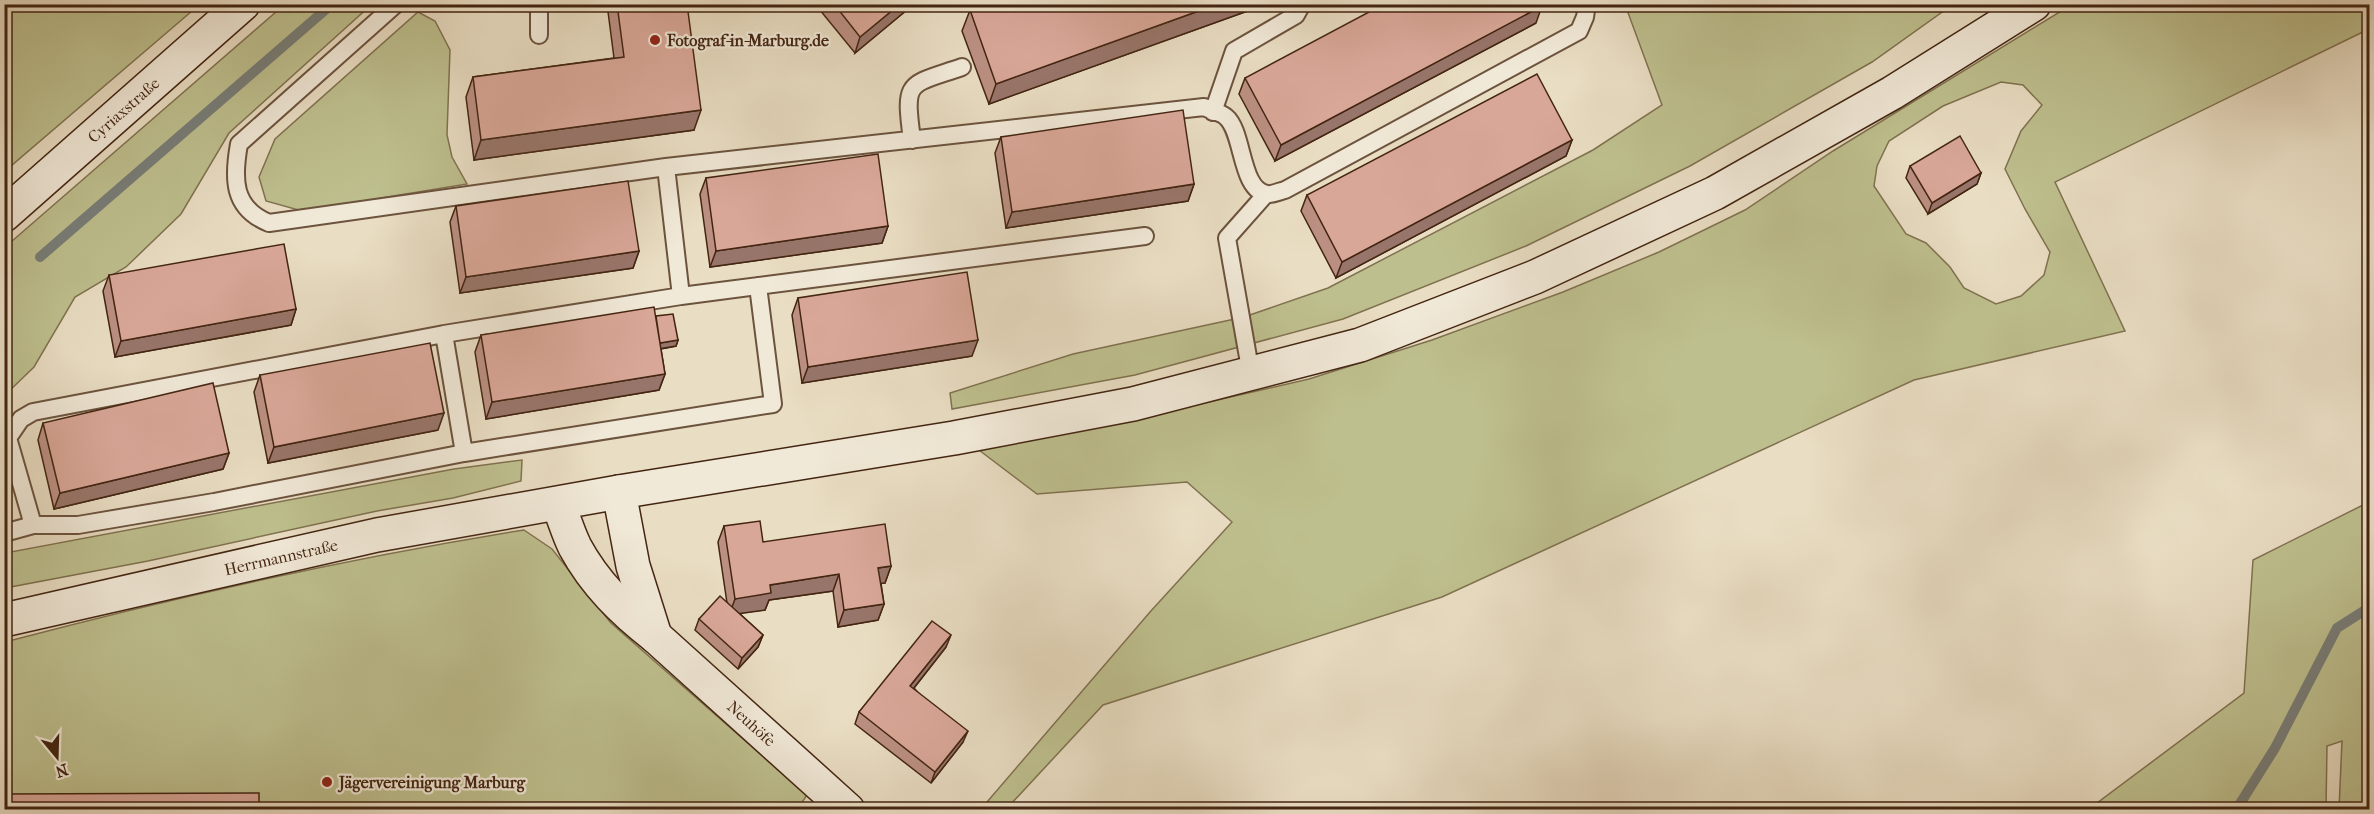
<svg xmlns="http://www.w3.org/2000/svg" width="2374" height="814" font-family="'IM FELL French Canon',serif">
<rect width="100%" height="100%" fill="#e9ddc3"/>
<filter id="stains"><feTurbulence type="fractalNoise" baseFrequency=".00333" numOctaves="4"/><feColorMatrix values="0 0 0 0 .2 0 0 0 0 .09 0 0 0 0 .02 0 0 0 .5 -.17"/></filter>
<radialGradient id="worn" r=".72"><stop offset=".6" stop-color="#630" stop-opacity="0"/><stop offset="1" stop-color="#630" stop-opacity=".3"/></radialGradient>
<!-- green -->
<path fill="#bebf8e" stroke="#807250" stroke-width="1.5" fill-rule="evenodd" d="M5,4h194v1l-194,166z
M284,5h87l-142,128 -48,81 -55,53 -51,30 -41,70 -29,28 -1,-147z
M1638,5h314l-80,57 -182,104 -164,80 -183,73 -208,56 -183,34 -2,-16 123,-39 171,-37 84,-29 265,-138 69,-45 -35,-95z
M2071,5h298v24l-314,153 70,149 -211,49 -472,217 -339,108 -93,100 1,4h-30l169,-197 82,-90 -45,-40 -150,12 -62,-47 142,-24 192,-44 123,-39 131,-48 96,-40 86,-42 88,-59zM2001,82l22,3 19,20 -21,26 -16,38 20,40 25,43 -6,23 -23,21 -25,8 -32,-16 -14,-21 -24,-24 -20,-9 -32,-48 3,-20 12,-25 54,-35z
M418,12l17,9 15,29 -3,85 5,22 15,27 -165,27 -36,-10 -7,-24 16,-38z
M522,460l-1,21 -68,17 -76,13 -229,50 -143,27v-35l449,-84z
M2369,502v307h-30l3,-68 -15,5 -1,63h-237l155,-116 9,-133z
M524,530l28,19 59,74 196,172 -10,15h-792v-168c170,-45 345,-84 519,-112z"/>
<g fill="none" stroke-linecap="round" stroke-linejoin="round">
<!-- stream -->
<path stroke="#787e79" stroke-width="10" d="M40,257l292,-253
M2236,810l39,-62 62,-120 33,-21"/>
<!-- lane casing -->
<g stroke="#6c533e" stroke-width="20">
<path id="lane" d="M396,4l-157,140c-6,34 -7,64 30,79l397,-56 538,-60c6,3 17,5 22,10 18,15 14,73 41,77 5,1 13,-3 18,-4l294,-159 6,-14 2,-13
M539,4v31
M1213,112l21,-61 62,-36 6,-11
M912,140c-8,-61 -5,-54 50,-73
M666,167l15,129 464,-60
M444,334l20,119
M1251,374l-24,-136 39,-44
M33,525h45l136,-23 250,-49 309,-49 -15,-118
M4,533l29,-8 -25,-87 13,-19 12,-7 411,-78 237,-38"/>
</g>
<!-- secondary casing -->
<g stroke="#432512" stroke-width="36">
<g id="secondary">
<path id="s1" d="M4,215l239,-211"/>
<path d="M619,492l14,74 22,70"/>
<path id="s2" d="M558,504c6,14 10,29 17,43 20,37 48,64 80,89l193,174"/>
<path id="s3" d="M4,620l373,-85 242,-43 335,-54 179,-34 227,-59 175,-68 180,-84 177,-100 142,-89"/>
</g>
</g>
<!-- lane -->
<use href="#lane" stroke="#f1e9d8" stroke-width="16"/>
<!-- secondary -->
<use href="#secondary" stroke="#f1e9d8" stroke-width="33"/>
</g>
<!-- wall -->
<path fill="#bb9083" stroke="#432512" stroke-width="1.5" d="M607,4h80l7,126 -220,30 -8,-63 7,-20 141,-19z
M815,4h99l-59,49z
M986,4h281l-278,100 -27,-73 8,-21z
M1536,23l-261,138 -36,-67 6,-16z
M1001,137l193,47 -6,17 -182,27 -11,-75z
M1572,140l-6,16 -230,122 -35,-67 6,-16z
M1910,166l71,7 -4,11 -49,30 -22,-36z
M706,178l182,48 -6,17 -172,24 -10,-73z
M456,206l183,45 -6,17 -173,25 -10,-71z
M109,275l187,34 -5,16 -176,32 -12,-66z
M798,298l174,58 -170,27 -10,-68z
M656,316l22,24 -2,6 -15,3 4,25 -6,16 -173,29 -11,-67 6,-17z
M260,375l178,55 -170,33 -14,-71z
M43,423l186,30 -6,16 -169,40 -16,-69z
M724,526l39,16 128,24 -6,17h-4l3,21 -6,16 -40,7 -5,-36 -64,9 -4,10 -26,3 24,22 -5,12 -20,22 -43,-39 4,-11 28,-16 -9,-61z
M946,647l-32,41 49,54 -32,41 -76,-59 4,-12z"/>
<!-- shaded-wall -->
<path fill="#98756a" stroke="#432512" stroke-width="1.5" d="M900,4h14l-59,49 5,-16z
M1218,4h49l-278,100 7,-20z
M1542,6l-6,17 -261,138 6,-16z
M701,110l-7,20 -220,30 7,-20z
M1572,140l-6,16 -230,122 6,-16z
M1981,173l-4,11 -49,30 4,-11z
M1194,184l-6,17 -182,27 6,-16z
M888,226l-6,17 -172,24 6,-16z
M639,251l-6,17 -173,25 6,-16z
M296,309l-5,16 -176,32 6,-16z
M678,340l-2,6 -23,4 2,-6z
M978,340l-6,16 -170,27 6,-16z
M665,374l-6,16 -173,29 6,-17z
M444,413l-6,17 -170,33 6,-16z
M229,453l-6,16 -169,40 6,-16z
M10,501l-6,15v-14z
M891,566l-6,17 -13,1 6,-16z
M839,574l-6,17 -64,9 -4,10 -36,5 6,-16 35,-14z
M884,604l-6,16 -40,7 6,-17z
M763,635l-5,12 -20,22 4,-11z
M951,635l-5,12 -40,51 4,-12z
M968,731l-5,11 -32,41 4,-11z"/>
<!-- building -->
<path fill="#d9a798" stroke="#432512" stroke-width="1.5" d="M617,4h70l14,106 -220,30 -8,-63 151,-20z
M834,4h66l-40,33z
M986,4h232l-222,80 -26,-74z
M1384,4h157l1,2 -261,139 -36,-67z
M1537,74l35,66 -230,122 -35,-67z
M1183,110l11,74 -182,28 -11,-75z
M1960,136l21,37 -49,30 -22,-37z
M878,154l10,72 -172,25 -10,-73z
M628,181l11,70 -173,26 -10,-71z
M284,244l12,65 -175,32 -12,-66z
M967,272l11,68 -170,27 -10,-69z
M654,307l11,67 -173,28 -11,-67z
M673,314l5,26 -18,3 -4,-27z
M430,343l14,70 -170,34 -14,-72z
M213,383l16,70 -169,40 -17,-70z
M4,479l6,22 -6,1z
M760,521l3,21 122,-18 6,42 -13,2 6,36 -40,6 -5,-36 -69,11 1,8 -36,6 -11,-73z
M720,596l43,39 -21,23 -43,-39z
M932,621l19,14 -41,51 58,45 -33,41 -76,-60z
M259,793v17h-255v-16z"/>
<!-- markers -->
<g fill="#8f2418" stroke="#f1e9d8" stroke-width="2">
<circle cx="655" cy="40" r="6"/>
<circle cx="327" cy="782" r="6"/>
</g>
<g text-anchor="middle" stroke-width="4.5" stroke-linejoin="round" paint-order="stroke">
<!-- poi labels -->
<g font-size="16" font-weight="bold" fill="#432512" stroke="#f1e9d8" text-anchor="start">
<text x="667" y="46">Fotograf-in-Marburg.de</text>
<text x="339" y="788">Jägervereinigung Marburg</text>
</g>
<!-- street labels -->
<g font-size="16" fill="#432512" stroke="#f1e9d8">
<text dy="6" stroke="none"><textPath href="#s1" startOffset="159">Cyriaxstraße</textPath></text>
<text dy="6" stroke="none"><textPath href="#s3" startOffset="284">Herrmannstraße</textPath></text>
<text dy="6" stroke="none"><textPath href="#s2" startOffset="297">Neuhöfe</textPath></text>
</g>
</g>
<!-- margin -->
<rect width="2374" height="814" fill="none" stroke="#e9ddc3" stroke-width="24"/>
<rect x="6" y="6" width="2362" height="802" fill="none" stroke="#432512" stroke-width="3"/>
<rect x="12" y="12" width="2350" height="790" fill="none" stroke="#432512" stroke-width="1.5"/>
<!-- north arrow -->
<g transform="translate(57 757) rotate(161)" stroke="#f1e9d8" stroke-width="4.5" paint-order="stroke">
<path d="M0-4.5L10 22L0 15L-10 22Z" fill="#432512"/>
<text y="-9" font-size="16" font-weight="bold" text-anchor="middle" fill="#432512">N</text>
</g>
<rect width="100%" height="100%" filter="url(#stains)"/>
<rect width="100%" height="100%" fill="url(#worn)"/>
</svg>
